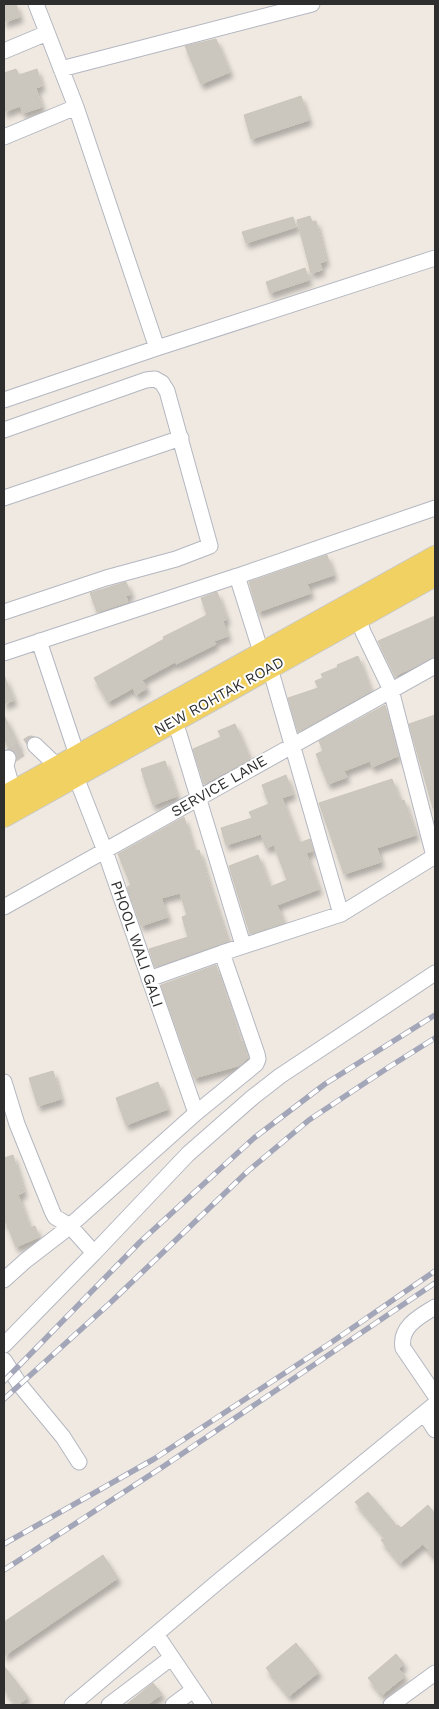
<svg xmlns="http://www.w3.org/2000/svg" width="439" height="1709" font-family="'Work Sans',sans-serif">
<defs>
<filter id="shadow"><feDropShadow dx="3" dy="5.5" stdDeviation="2.5" flood-color="#0004"/></filter>
</defs>
<rect width="100%" height="100%" fill="#efe9e1"/>
<!-- building -->
<path fill="#cbc7bf" stroke="#cbc5ba" filter="url(#shadow)" d="M4,4h12l4,13 -16,5z
M216,39l14,33 -29,12 -16,-38z
M16,69l3,6 18,-6 5,17 -6,2 6,19 -19,6 -3,-7 -16,6v-39z
M301,96l8,24 -58,19 -7,-24z
M310,216l2,6 4,-1 10,40 -6,2 2,7 -11,3 -14,-53z
M293,217l3,10 -50,16 -4,-11z
M305,268l4,12 -39,13 -4,-11z
M327,555l7,20 -27,9 4,9 -53,19 -9,-30z
M126,582l5,12 -5,2 2,6 -31,10 -7,-19z
M217,592l10,27 -4,2 5,15 -14,5 2,3 -40,20 -1,-2 -33,18 5,8 -11,7 -3,-7 -25,14 -14,-24 70,-39 -1,-2 44,-22 -6,-17z
M435,616v41l-40,19 -17,-35z
M358,656l13,35 -73,41 -10,-34 30,-10 -3,-7 8,-3 -2,-4 17,-7 -1,-2z
M4,675l10,25 -10,4z
M385,705l13,51 -26,11 -2,-6 -26,10 3,6 -19,7 -12,-30 7,-3 -4,-10z
M4,715l16,33 -6,3 -5,-2 -5,-10z
M435,715v93h-2l-24,-84z
M235,724l15,35 -46,25 -11,-35 28,-12 -3,-6z
M165,761l12,35 -24,9 -12,-36z
M286,775l7,19 -11,4 17,45 11,-4 3,12 -7,2 13,36 -42,16 7,18 -34,11 -21,-68 29,-11 12,32 17,-7 -13,-35 -8,3 -5,-14 -35,11 -5,-17 31,-10 -3,-6 20,-8 -7,-19z
M392,779l8,22 4,-1 12,35 -39,13 4,14 -37,12 -25,-71z
M184,817l10,34 5,-1 11,37 18,54 -73,26 -6,-18 39,-12 -6,-20 5,-2 -7,-22 -19,5 7,19 -27,9 -14,-39 4,-2 -13,-31z
M216,965l25,77 2,-1 5,17 -7,7 -47,13 -33,-93z
M53,1071l8,28 -23,7 -9,-28z
M158,1082l10,27 -42,16 -10,-27z
M13,1155l11,37 -6,3 12,33 5,-2 4,11 -23,10 -10,-25 -2,1v-65z
M368,1492l29,34 1,-1 3,3 27,-23 7,9v44l-12,-14 -23,19 -19,-23 4,-3 -30,-35z
M103,1555l15,23 -114,78v-34z
M296,1643l23,29 -30,24 -23,-28z
M396,1654l8,10 -5,5 6,7 -23,19 -14,-17z
M4,1666l24,31 -10,8h-2l-12,-16z
M153,1683l9,11 -15,11h-21z"/>
<g fill="none" stroke-linecap="round" stroke-linejoin="round">
<!-- minor-tunnel -->
<path stroke="#c8c4bd" stroke-width="15" stroke-dasharray="15 8" stroke-linecap="butt" d="M8,758l23,-15 4,2"/>
<!-- minor casing -->
<g stroke="#b4b7c1" stroke-width="17">
<path id="minor" d="M36,4l40,103 81,241
M4,51l43,-18
M61,69l251,-65
M4,137l72,-30
M4,400l153,-52 278,-90
M4,430l142,-50 9,-1 7,4 5,8 43,155 -34,13 -70,19 -102,34
M4,498l177,-60
M235,577l200,-69
M359,619l4,13 28,58 43,166
M39,641l38,114
M4,653l233,-77 24,76
M270,668l71,246
M174,721l5,13 64,211
M35,745l22,21
M8,758l-2,8 7,25
M76,777l29,74 91,262
M4,907l431,-241
M149,979l73,-26
M4,1082l13,42 35,87 3,6 15,9 24,27 94,-99 65,-57 27,-21 155,-103
M4,1280l21,-19 39,-30 132,-118 60,-49 2,-5 -1,-5 -35,-101 119,-39 94,-58
M435,1307c-15,9 -36,20 -32,41l32,47
M4,1345l90,-92
M4,1360l16,25 43,52 16,25
M424,1413l11,17
M156,1634l48,71
M72,1705l148,-125 215,-176
M109,1705l62,-47
M173,1705l20,-15
M391,1705l44,-32"/>
</g>
<!-- major casing -->
<g stroke="#c9c9c9" stroke-width="22">
<path id="major" d="M4,796l431,-240
M4,817l431,-241"/>
</g>
<!-- minor -->
<use href="#minor" stroke="#fff" stroke-width="15"/>
<!-- major -->
<use href="#major" stroke="#f2d163" stroke-width="20"/>
<!-- rail casing -->
<g stroke="#a3a6b8" stroke-width="5.5">
<path id="rail" d="M4,1381l136,-139 114,-104 71,-54 110,-69
M4,1399l105,-95 139,-133 61,-51 80,-53 46,-29
M4,1544l150,-85 178,-117 103,-71
M4,1570l160,-104 271,-183"/>
</g>
<!-- rail -->
<use href="#rail" stroke="#fff" stroke-width="4" stroke-dasharray="11" stroke-linecap="butt"/>
</g>
<g text-anchor="middle" stroke-width="4" stroke-linejoin="round" paint-order="stroke">
<!-- street labels -->
<g font-size="15" fill="#2e2e2e" stroke="#fff">
<text transform="translate(219 696) rotate(-29)" y="5">NEW ROHTAK ROAD</text>
<text transform="translate(219 786) rotate(-30)" y="5">SERVICE LANE</text>
<text transform="translate(137 944) rotate(71)" y="5">PHOOL WALI GALI</text>
</g>
</g>
<!-- border -->
<rect width="439" height="1709" fill="none" stroke="#2e2e2e" stroke-width="10"/>
</svg>
